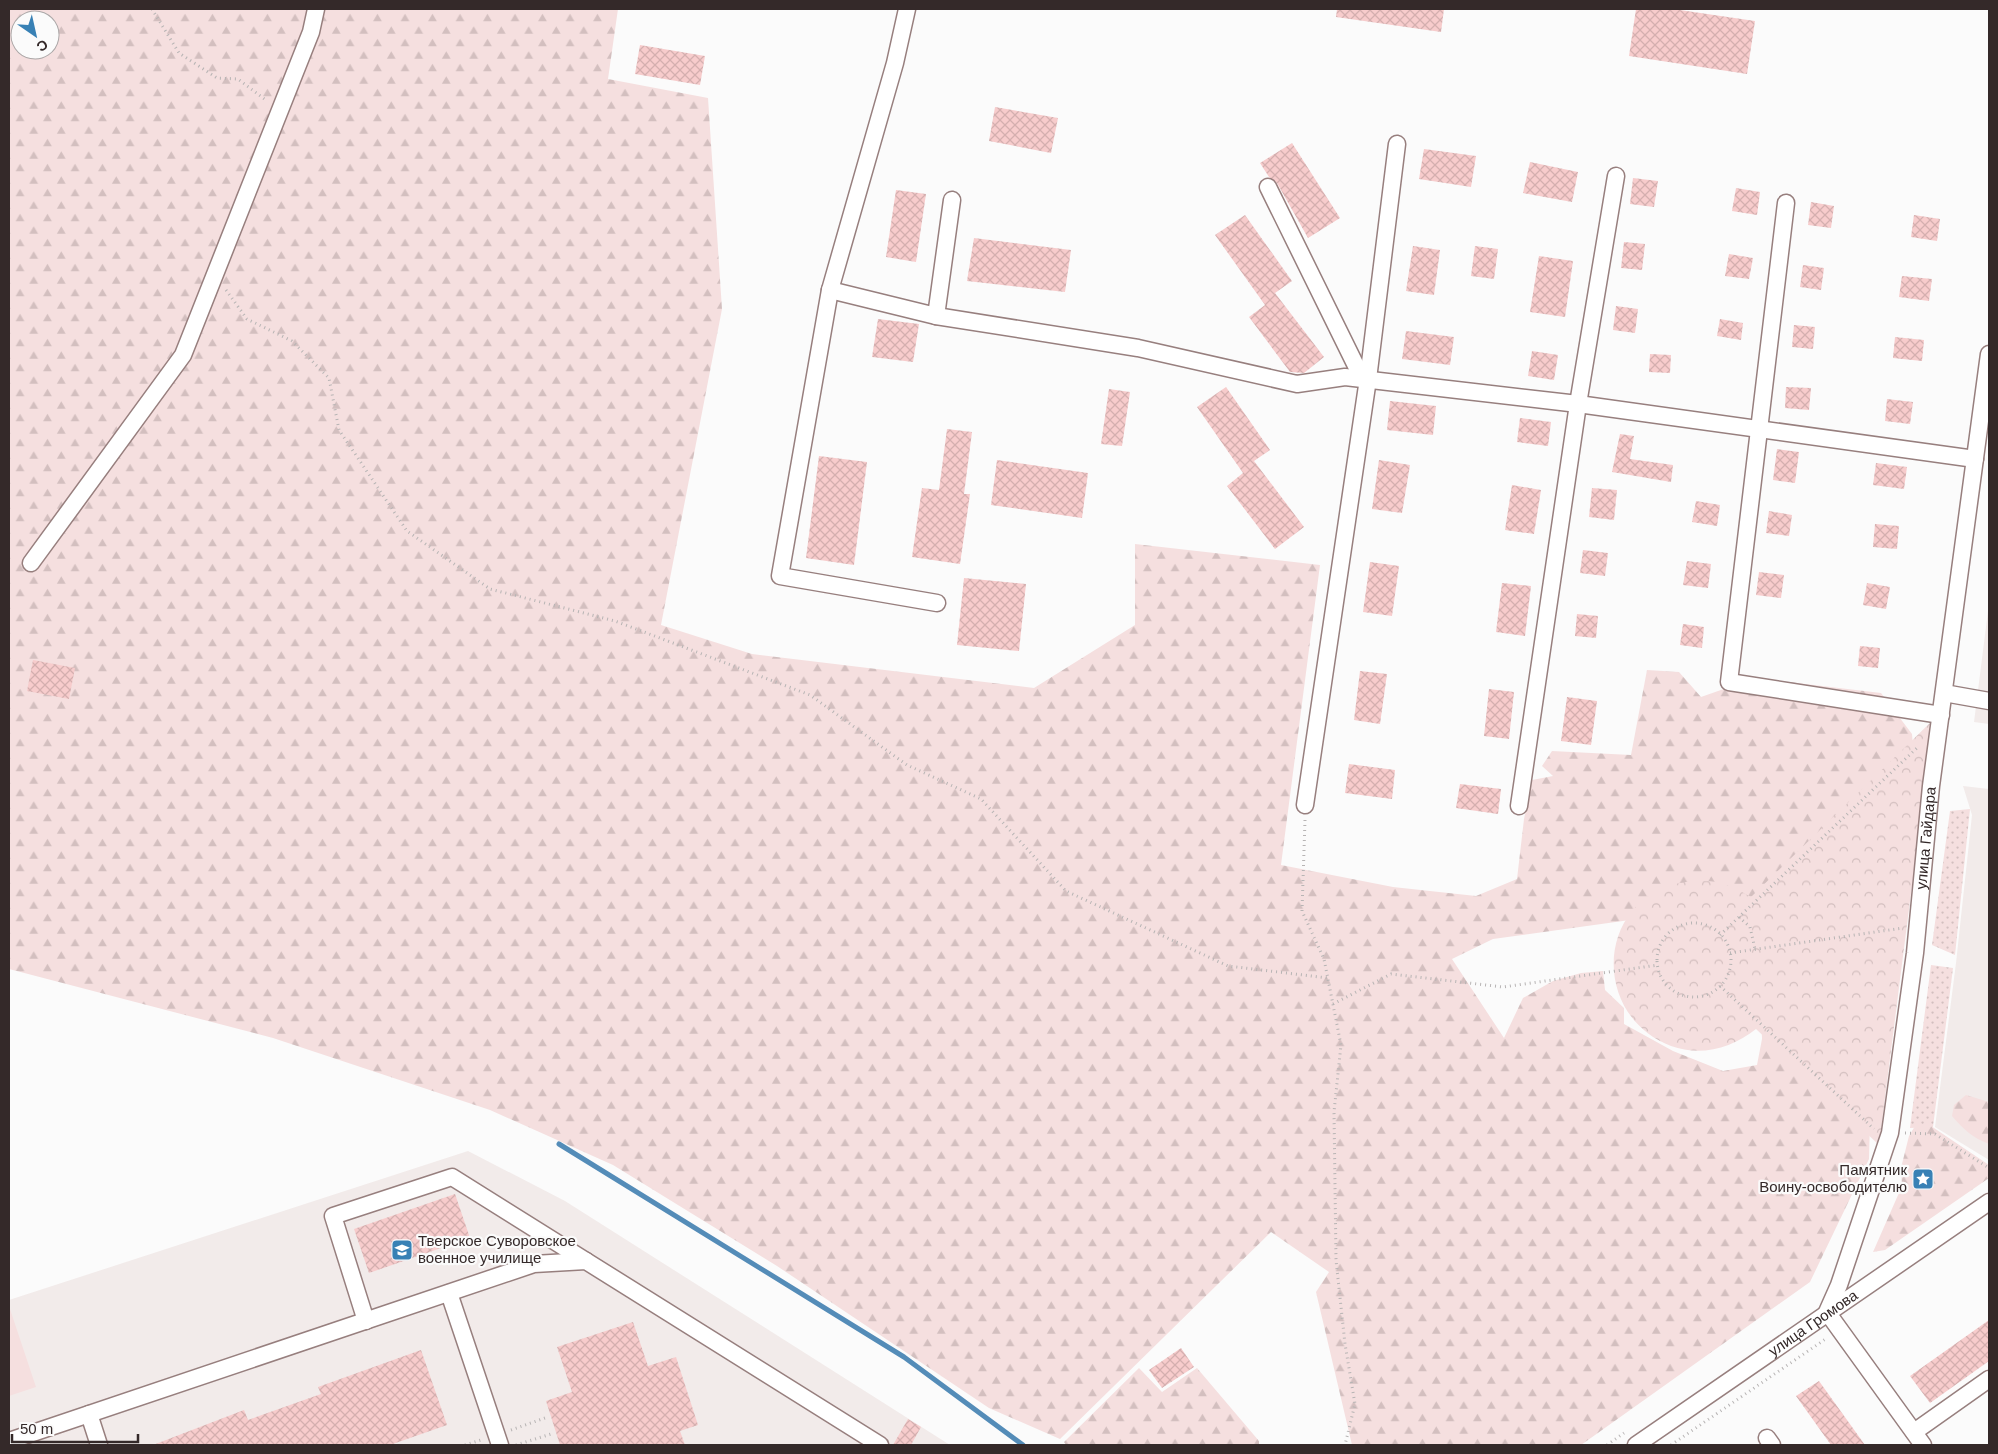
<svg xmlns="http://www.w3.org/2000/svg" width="1998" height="1454" font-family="Helvetica,sans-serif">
<defs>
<pattern id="grass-dots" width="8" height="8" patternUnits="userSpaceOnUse" patternTransform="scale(1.25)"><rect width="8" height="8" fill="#f5dfdf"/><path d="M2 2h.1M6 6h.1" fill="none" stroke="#d3bfbf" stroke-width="1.8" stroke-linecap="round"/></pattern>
<pattern id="forest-firs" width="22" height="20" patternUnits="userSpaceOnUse" patternTransform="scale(1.25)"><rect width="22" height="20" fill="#f5dfdf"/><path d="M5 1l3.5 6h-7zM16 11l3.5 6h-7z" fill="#d3bfbf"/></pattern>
<pattern id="park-crowns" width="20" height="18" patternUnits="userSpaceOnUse" patternTransform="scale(1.25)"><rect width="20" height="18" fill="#f5dfdf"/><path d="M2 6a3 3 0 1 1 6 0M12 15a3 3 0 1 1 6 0" fill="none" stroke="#d3bfbf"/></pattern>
<pattern id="building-cross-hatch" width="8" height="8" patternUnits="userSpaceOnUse" patternTransform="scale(1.25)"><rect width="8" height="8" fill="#f7cccc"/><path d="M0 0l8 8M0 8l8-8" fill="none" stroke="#d4afaf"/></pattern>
</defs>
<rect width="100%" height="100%" fill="#fbfbfb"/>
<!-- built -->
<path fill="#f2ebea" d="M1989,603v121l-15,-2z
M1963,786l26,3v371l-54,-33 21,-164 16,-148z
M468,1151l97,50 385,244h-941v-145z"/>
<!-- grass -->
<path fill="url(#grass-dots)" d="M1970,809l-15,146 -23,-10 18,-134z
M1931,965l22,3 -20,159 -23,1z"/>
<!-- forest -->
<path fill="url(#forest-firs)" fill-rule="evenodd" d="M9,9h609l-10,70 100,19 14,211 -61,316 91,29 282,34 101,-63v-81l185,21 -39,300 112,22 83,9 41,-17 7,-60 8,-39 21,-4 -11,-10 10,-15 79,4 16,-85 32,2 22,25 54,-19 126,15 31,41 4,49 -45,299 -2,77 -59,123 -229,163h-229l-36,-153 13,-20 -58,-40 -211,207 -71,-31 -212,-142 -164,-101 -123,-55 -217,-72 -264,-69zM20,20h30v30h-30zM1630,920l131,82 1,37 -5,26 -34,6 -50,-20 -49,-27v-16l-19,-18 -2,-19 -22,2 -28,8 -30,17 -19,40 -52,-79 41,-20z
M1966,1095l23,7v42c-16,-6 -26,-15 -37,-28l2,-11z
M1915,1126h16l58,39v13l-104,72 -12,2 29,-66 -1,-18 8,-32z
M1139,1368l23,24 35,-24 62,73v4h-193l-2,-3z"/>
<!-- park -->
<path fill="url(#park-crowns)" d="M1933,720l-54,425 -123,-116c-24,19 -55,28 -85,17 -83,-32 -74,-152 15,-164 13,-2 28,-2 41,3 8,2 16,8 24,12z"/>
<!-- pitch -->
<path fill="#f5dfdf" d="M9,1306l27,81 -27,9z"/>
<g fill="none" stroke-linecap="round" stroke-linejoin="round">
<!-- stream -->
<path stroke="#548cb8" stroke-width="5" d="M559,1144l345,213 119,88"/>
</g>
<!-- building -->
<path fill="url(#building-cross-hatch)" d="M1337,9h107l-3,23 -105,-15z
M1636,9h37l82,12 -8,53 -118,-18z
M640,45l65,11 -5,29 -65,-11z
M995,107l63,11 -7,35 -62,-12z
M1292,143l48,75 -32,20 -31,-55 -8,-6 -9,-14z
M1424,149l52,7 -5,31 -52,-8z
M1530,162l48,10 -6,30 -49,-9z
M1633,178l25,3 -4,26 -24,-3z
M1736,188l24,4 -3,23 -25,-4z
M896,190l30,4 -10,68 -30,-5z
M1811,202l23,4 -3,22 -23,-3z
M1245,215l47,66 -17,12 49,64 -20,16 -14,-1 -41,-55 16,-12 -50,-70z
M1914,215l26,4 -3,22 -26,-4z
M974,238l97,12 -6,42 -98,-11z
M1624,242l21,2 -3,26 -21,-2z
M1413,246l27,4 -6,45 -28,-4z
M1475,246l23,3 -4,30 -23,-3z
M1729,254l24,4 -4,21 -24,-3z
M1539,256l34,5 -8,56 -35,-5z
M1803,265l21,3 -3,22 -21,-3z
M1902,276l30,3 -3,22 -30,-4z
M1616,306l22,3 -3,24 -22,-3z
M878,319l41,5 -6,38 -41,-5z
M1720,319l23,4 -2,17 -24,-4z
M1794,325l21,2 -2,22 -21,-2z
M1406,331l48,6 -4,28 -48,-6z
M1895,337l29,3 -2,21 -29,-3z
M1532,351l26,4 -4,25 -26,-4z
M1650,354l21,1 -1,18 -21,-1z
M1226,387l44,63 -16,11 50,66 -29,22 -48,-63 16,-13 -46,-66z
M1786,387l25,1 -2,22 -24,-2z
M1109,389l21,3 -8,54 -21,-2z
M1887,399l26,3 -3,22 -25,-3z
M1390,401l46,5 -3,29 -46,-5z
M1520,418l31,4 -3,24 -31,-4z
M947,429l25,3 -8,62h6l-10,70 -48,-7 10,-69 17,2z
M1620,434l14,2 -4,23 43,6 -2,17 -59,-10z
M1777,449l22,3 -4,31 -22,-3z
M819,456l48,6 -13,103 -48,-7z
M997,460l91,13 -6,45 -91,-13z
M1379,460l31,5 -8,48 -30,-4z
M1876,463l31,4 -3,22 -31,-4z
M1512,485l29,5 -7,44 -29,-4z
M1592,488l25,2 -3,30 -25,-3z
M1696,501l24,4 -3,21 -25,-4z
M1769,511l23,4 -3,21 -23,-3z
M1875,524l24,2 -2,23 -24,-2z
M1583,550l25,3 -3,23 -25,-3z
M1687,561l24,3 -3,24 -25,-3z
M1370,562l29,4 -7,50 -29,-4z
M1759,572l25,3 -3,23 -25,-3z
M964,578l62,6 -7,67 -62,-6z
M1502,583l29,3 -6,50 -29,-4z
M1867,583l23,4 -4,22 -23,-4z
M1577,614l21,2 -2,22 -21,-2z
M1683,624l21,3 -2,21 -22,-3z
M1860,646l20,2 -2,20 -20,-2z
M33,660l42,8 -6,31 -42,-8z
M1360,671l27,3 -7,50 -26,-4z
M1489,689l25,3 -5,47 -25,-3z
M1567,697l30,4 -6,44 -30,-4z
M1349,764l46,6 -3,29 -47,-6z
M1460,784l41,5 -3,25 -42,-6z
M455,1194l15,44 -101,35 -15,-44z
M1989,1320v41l-59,42 -20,-27z
M633,1322l15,44 28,-9 22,68 -18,6 5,14h-125l-14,-44 26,-9 -15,-45z
M1181,1348l13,19 -32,21 -13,-18z
M421,1350l26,75 -57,20h-237l91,-35 4,10 73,-26 -3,-7z
M1819,1381l46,64h-34l-35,-49z
M908,1419l13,8 -10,18h-18z"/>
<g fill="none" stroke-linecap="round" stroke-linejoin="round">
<!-- minor casing -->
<g stroke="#977f7e" stroke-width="19">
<g id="minor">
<path d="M907,9l-12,54 -65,227 106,26"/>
<path d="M1268,187l94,191"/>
<path d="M952,200l-16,116 202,32 159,36 48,-7 233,27 397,55"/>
<path d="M1786,203l-57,479 212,33"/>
<path d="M830,290l-50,286 157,27"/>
<path d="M31,563l152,-208 128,-323 5,-23"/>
<path d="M1944,693l45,8"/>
<path d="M1305,805l63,-426 29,-235"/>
<path d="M1519,806l59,-402 38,-228"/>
<path d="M449,1293l51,152"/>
<path d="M366,1321l-33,-105 119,-39 134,84"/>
<path d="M89,1414l10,31"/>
<path d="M1914,1432l75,-53"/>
<path d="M1767,1438l5,7"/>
<path d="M9,1441l525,-177 52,-3 294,184"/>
<path id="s1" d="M1636,1445l353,-243"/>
<path id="s2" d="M1923,1445l-96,-133 12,-27 51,-152 25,-180 16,-167 58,-432"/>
</g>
</g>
<!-- path -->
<path stroke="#b7b4b4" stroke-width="3" stroke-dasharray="1 4" stroke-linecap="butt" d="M152,9l27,44 38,25 21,1 29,22
M226,290l21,29 45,22 37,37 10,52 68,101 83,58 125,32 195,74 97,70 74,34 85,92 162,75 100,12
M1305,820l-3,91 22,48 17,86 -7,67 2,148 9,84 10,60 -10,41
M1739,917l11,10 5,22
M1657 960a37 37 0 1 1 74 0a37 37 0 1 1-74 0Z
M1720,935l199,-189
M1730,953l173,-25
M1720,986l154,143
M1333,1004l58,-30 112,13 155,-22
M1905,1133l30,1 54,34
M511,1430l34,-12
M465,1445l16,-5
M516,1445l35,-11
M1607,1445l17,-12
M1671,1445l156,-107"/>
<!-- minor -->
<use href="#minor" stroke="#fff" stroke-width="16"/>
</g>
<!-- icons -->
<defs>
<g id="sight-square" transform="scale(1.125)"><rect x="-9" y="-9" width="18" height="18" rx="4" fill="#3881b5" stroke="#fbfbfb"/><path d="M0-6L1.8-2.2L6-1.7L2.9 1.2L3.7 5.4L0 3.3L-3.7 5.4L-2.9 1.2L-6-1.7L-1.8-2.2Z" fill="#fff"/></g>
<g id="school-square" transform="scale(1.125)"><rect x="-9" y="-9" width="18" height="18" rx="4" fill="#3881b5" stroke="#fbfbfb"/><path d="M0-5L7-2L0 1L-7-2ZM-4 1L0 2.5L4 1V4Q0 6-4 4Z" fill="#fff"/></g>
</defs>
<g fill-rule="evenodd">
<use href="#sight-square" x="1923" y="1179"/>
<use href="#school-square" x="402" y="1250"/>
</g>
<g text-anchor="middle" stroke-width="4.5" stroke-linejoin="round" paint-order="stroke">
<!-- street labels -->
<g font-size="15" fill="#342929" stroke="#fbfbfb">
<text dy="5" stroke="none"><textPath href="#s2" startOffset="651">улица Гайдара</textPath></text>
<text dy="5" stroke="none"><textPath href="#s1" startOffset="215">улица Громова</textPath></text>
</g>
<!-- poi labels -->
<g font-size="15" fill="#342929" stroke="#fbfbfb" text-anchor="end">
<text x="1907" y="1175">Памятник<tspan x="1907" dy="17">Воину-освободителю</tspan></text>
<text x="418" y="1246" text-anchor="start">Тверское Суворовское<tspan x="418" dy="17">военное училище</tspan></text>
</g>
</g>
<!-- border -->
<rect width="1998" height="1454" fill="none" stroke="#342929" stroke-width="20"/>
<!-- north arrow -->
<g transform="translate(35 35) rotate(146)"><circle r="24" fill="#fbfbfb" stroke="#aba7a7"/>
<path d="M0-4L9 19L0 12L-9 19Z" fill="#3881b5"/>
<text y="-8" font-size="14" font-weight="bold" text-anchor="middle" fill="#342929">С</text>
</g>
<!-- scale -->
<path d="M12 1434v8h126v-8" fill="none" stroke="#342929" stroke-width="2.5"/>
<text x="20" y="1434" font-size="15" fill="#342929" stroke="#fbfbfb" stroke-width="4" paint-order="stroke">50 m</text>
</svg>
